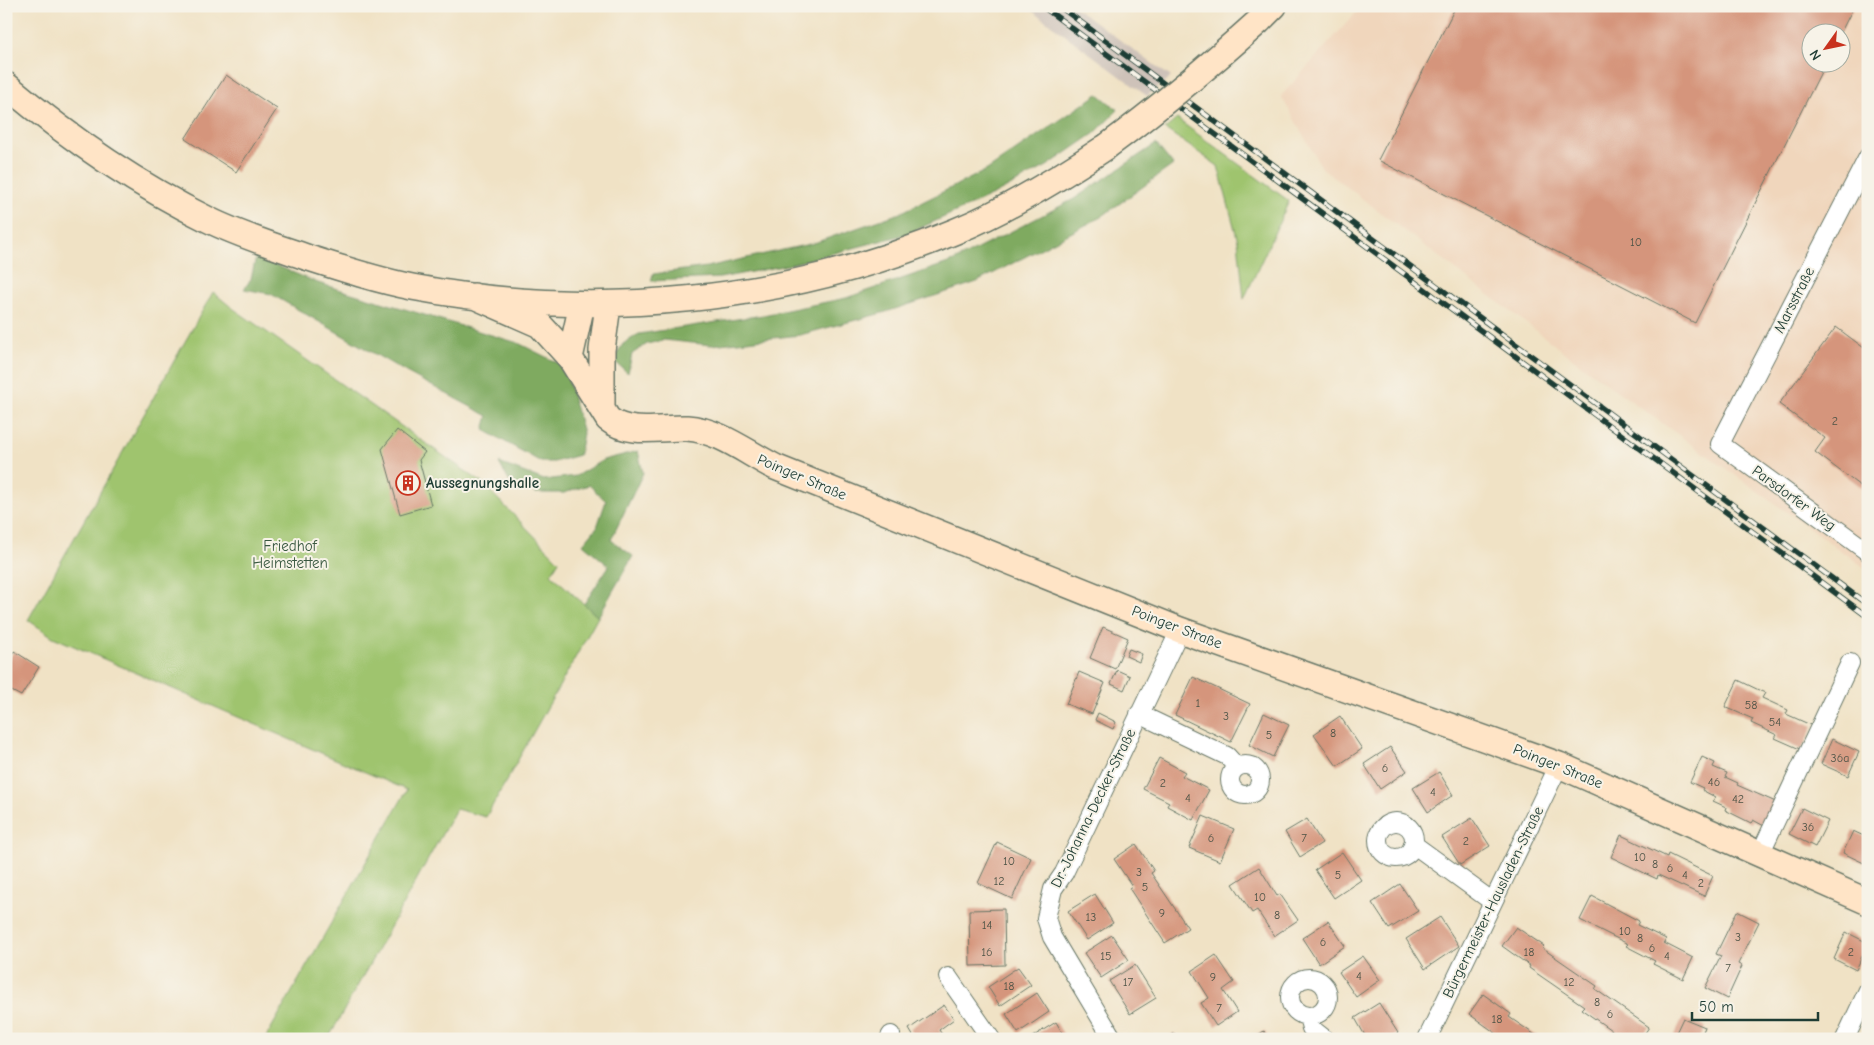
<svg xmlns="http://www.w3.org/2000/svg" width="1874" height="1045" font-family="'Comic Neue',sans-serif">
<rect width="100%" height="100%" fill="#f7f3e8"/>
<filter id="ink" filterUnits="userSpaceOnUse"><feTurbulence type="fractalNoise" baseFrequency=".02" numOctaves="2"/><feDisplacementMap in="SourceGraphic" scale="10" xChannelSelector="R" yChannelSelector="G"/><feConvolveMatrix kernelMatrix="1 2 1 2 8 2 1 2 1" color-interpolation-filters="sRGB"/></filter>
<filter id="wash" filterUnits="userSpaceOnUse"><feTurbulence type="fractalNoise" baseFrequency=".0096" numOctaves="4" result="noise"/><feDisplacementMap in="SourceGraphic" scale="20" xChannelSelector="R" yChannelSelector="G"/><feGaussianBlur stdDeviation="1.12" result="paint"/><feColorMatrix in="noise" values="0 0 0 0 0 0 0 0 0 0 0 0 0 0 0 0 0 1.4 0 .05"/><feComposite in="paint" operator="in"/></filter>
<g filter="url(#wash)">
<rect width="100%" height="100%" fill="#f0e2c5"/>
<!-- built -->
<path fill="#f0d6bc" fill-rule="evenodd" d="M1362,6h506v564l-279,-199 -267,-203 -41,-72zM1812,32h30v30h-30z"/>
<!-- industrial -->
<path fill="#cec2b9" d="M1026,6h47l98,71 -24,19z"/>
<!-- green -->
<path fill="#9fc46e" stroke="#5f8051" d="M1177,119l112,82 -45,98 -6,-58 -20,-75 -53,-37z
M213,292l18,15 250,175 78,79 -8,13 47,43 -112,200 -30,-8 -128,230h-63l142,-249 -354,-153 -25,-17z"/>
<!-- forest -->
<path fill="#7faa61" stroke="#4f744a" d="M1098,94l20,16 -23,23 -48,33 -52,28 -88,40 -119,31 -68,13 -69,3 2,-7 54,-7 107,-24 86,-30 87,-43z
M1156,144l17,21 -72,52 -124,65 -91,30 -86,23 -89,10 -47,-5 -17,4 -15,10 -4,19 -15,-13 10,-16 16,-10 124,-19 83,-17 108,-37 120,-62z
M256,257l62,26 200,60 46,23 19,67 -4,22 -25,7h-13l-57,-32 4,-14 -82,-44 -135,-78 -27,-5 7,-10z
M638,451l5,22 -32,67 22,16 -35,61 -14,-13 25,-38 -26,-22 14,-17 9,-26 -17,-16 -25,8h-28l-27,-12 -10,-18 45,17 32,-4 27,-16z"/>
<g id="blocks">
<!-- building -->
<path fill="#d5957c" d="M1456,6h398l-13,26h-29v30h14l-131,261 -317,-163z
M226,75l51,34 -41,63 -51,-33z
M1836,327l32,24v141l-53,-40 10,-14 -46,-34z
M397,430l28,22 -6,8 12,45 -31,9 -18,-65z
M1103,627l25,11 -13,31 -25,-11z
M1129,649l13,5 -3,8 -13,-6z
M14,651l25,16 -18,29 -15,-8v-25z
M1117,670l13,6 -6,14 -13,-6z
M1079,672l26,11 -13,31 -26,-10z
M1193,677l57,27 -19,38 -56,-27z
M1738,680l27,13 -3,5 26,12 -2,4 27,12 -11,24 -27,-12 2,-3 -26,-12 2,-4 -28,-12z
M1098,713l18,9 -3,7 -18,-9z
M1264,713l25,12 -16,32 -24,-12z
M1340,716l22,33 -25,17 -23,-32z
M1832,739l27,13 -11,24 -27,-12z
M1390,747l17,24 -27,18 -16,-25z
M1702,757l13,6 -2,4 14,6 -2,4 13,6 -1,2 41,18 -12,24 -13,-7 -2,3 -26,-13 1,-3 -13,-6 2,-4 -13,-7 1,-2 -13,-6z
M1159,758l26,14 -3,4 27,14 -16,30 -26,-14 2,-4 -26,-13z
M1439,772l14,23 -25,17 -15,-24z
M1802,808l26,13 -13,26 -26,-13z
M1203,816l31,13 -14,32 -31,-13z
M1472,818l18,28 -30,19 -18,-28z
M1307,819l15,24 -22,14 -15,-25z
M1853,831l15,7v27l-25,-12z
M1621,835l46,22 1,-3 45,22 -9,20 -46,-21 -1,4 -46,-22z
M997,842l34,16 -19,41 -34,-16z
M1136,844l18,27 -3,2 37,55 -23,15 -36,-55 3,-2 -18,-27z
M1342,852l19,28 -27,18 -19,-28z
M1259,867l18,29 3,-2 18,26 -24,16 -17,-26 -5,3 -19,-29z
M1400,884l18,27 -29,18 -17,-26z
M1095,894l18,29 -26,17 -19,-29z
M1592,896l47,25 -2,4 29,14 -2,4 29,15 -10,21 -30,-15 2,-3 -29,-15 2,-2 -48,-24z
M1004,909l1,56 -35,1 -1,-56z
M1737,911l22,11 -21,42 4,2 -15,33 -22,-11 16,-32 -5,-2z
M1440,917l19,29 -34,23 -19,-30z
M1328,921l17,25 -26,18 -17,-26z
M1516,927l28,19 -2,2 55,38 -2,3 54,38 -8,12h-17l-43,-30 3,-3 -55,-38 1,-2 -28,-20z
M1846,932l22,11 -12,27 -22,-11z
M1112,935l17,25 -28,18 -17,-25z
M1216,955l18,27 -11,8 14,22 -21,14 -15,-23 8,-5 -17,-27z
M1363,956l17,24 -24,17 -17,-25z
M1135,965l21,33 -26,16 -21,-33z
M1018,967l13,18 -31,21 -12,-19z
M1037,993l12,19 -31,21 -12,-19z
M1483,994l28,20 -2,3 32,22h-41l-4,-3 1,-2 -28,-20z
M1379,1003l19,30 -10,6h-21l-12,-21z
M944,1005l10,14 -15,11 6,9h-30l-6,-10z
M1683,1018l22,9 -5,12h-27z
M1056,1022l10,17h-37z
M1264,1031l5,8h-17z
M1174,1033l3,6h-11z"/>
</g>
</g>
<g filter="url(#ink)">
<use href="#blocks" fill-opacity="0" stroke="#687767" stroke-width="1"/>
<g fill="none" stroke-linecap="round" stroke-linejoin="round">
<!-- street casing -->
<g stroke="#687767" stroke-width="20">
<path id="street" d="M1868,157l-148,287 148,108
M1139,714l88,42 10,11
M1230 780a15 15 0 1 1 30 0a15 15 0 1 1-30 0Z
M1378 840a18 18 0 1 1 36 0a18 18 0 1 1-36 0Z
M1413,844l80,58
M1760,854l90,-191
M948,977l43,62
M1290 997a19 19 0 1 1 38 0a19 19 0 1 1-38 0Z
M1308,1016l3,12 14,11
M889,1039l2,-4
M1113,1039l-61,-102 -6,-19 7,-29 11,-16 116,-243
M1427,1039l132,-274
M1845,1039l23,-49"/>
</g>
<!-- secondary casing -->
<g stroke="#687767" stroke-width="28">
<path id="secondary" d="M1259,21l15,-15
M6,85c63,53 129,99 203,135 30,15 68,27 100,38 34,11 68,22 103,29 181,34 374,16 544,-56 53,-22 102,-52 150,-84
M474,296l66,29 30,33 38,61c21,17 54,8 79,9 32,2 60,25 88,39l405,163 379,135 309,137
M570,358l12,-54
M602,407v-57l6,-45"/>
</g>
<!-- street -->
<use href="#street" stroke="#fff" stroke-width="18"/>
<!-- secondary -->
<use href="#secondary" stroke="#ffe4c6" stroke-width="25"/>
<!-- rail casing -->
<g stroke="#1f3d34" stroke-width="5.5">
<path id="rail" d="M1042,6l826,611
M1059,6l809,599"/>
</g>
<!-- rail -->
<use href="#rail" stroke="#f7f3e8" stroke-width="4" stroke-dasharray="11" stroke-linecap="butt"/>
<!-- secondary-bridge casing -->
<g stroke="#687767" stroke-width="28" stroke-linecap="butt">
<path id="secondary-bridge" d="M1106,147c53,-39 103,-81 153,-126"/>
</g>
<!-- secondary-bridge -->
<use href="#secondary-bridge" stroke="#ffe4c6" stroke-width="25"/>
</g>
</g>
<!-- icons -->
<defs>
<g id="building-ring" transform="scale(1.25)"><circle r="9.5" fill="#f7f3e8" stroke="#c8321e" stroke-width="1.5"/><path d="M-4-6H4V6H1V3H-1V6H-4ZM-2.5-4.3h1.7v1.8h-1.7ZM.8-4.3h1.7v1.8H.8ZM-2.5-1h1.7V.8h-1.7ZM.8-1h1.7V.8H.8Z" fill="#c8321e"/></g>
</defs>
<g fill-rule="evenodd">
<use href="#building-ring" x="408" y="483"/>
</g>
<g text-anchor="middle" stroke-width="4" stroke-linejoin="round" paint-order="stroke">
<!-- number labels -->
<g font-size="12" fill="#4c5346">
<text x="1636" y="246">10</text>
<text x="1835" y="425">2</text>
<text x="1198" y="707">1</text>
<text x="1751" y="709">58</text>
<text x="1226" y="720">3</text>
<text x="1775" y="726">54</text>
<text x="1333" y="737">8</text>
<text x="1269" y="739">5</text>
<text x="1840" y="762">36a</text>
<text x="1385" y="772">6</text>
<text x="1714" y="786">46</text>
<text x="1163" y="787">2</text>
<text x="1433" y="796">4</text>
<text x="1188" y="802">4</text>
<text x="1738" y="803">42</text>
<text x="1808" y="831">36</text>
<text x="1211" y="842">6</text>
<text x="1304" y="842">7</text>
<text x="1466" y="845">2</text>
<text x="1640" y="861">10</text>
<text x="1009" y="865">10</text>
<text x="1655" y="868">8</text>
<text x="1670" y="872">6</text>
<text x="1139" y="876">3</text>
<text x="1338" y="879">5</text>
<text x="1685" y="879">4</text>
<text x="999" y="885">12</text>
<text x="1701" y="887">2</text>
<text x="1145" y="891">5</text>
<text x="1260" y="901">10</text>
<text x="1162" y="917">9</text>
<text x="1277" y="919">8</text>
<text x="1091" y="921">13</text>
<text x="987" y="929">14</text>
<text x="1625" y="935">10</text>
<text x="1738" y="941">3</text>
<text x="1640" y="942">8</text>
<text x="1323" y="946">6</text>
<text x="1652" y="952">6</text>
<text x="987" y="956">16</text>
<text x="1529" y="956">18</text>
<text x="1851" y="956">2</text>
<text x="1106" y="960">15</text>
<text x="1667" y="960">4</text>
<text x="1728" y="972">7</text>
<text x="1359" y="980">4</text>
<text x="1213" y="981">9</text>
<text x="1128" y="986">17</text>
<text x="1569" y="986">12</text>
<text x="1009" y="990">18</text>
<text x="1597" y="1006">8</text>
<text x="1219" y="1012">7</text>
<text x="1610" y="1018">6</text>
<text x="1497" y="1023">18</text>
</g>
<!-- street labels -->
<g font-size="15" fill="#1f3d34" stroke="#f7f3e8">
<text transform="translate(1794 300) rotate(-63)" y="5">Marsstraße</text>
<text transform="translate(802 477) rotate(23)" y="5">Poinger Straße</text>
<text transform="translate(1794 498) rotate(36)" y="5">Parsdorfer Weg</text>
<text transform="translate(1177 627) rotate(21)" y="5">Poinger Straße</text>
<text transform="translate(1558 766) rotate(22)" y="5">Poinger Straße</text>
<text transform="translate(1093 808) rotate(-64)" y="5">Dr.-Johanna-Decker-Straße</text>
<text transform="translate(1493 902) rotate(-64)" y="5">Bürgermeister-Hausladen-Straße</text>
</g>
<!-- poi labels -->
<g font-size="15" font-weight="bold" fill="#1f3d34" stroke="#f7f3e8" text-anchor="start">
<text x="426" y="488">Aussegnungshalle</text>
</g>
<!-- park labels -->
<g font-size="15" fill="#395840" stroke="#f7f3e8">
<text x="290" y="551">Friedhof<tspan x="290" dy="17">Heimstetten</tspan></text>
</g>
</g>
<!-- margin -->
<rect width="1874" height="1045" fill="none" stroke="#f7f3e8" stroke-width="25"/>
<!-- north arrow -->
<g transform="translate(1826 48) rotate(237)"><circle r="24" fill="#f7f3e8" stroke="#a1aaa0"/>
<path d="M0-4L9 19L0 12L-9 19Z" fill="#c8321e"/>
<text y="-8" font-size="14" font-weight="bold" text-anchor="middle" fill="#1f3d34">N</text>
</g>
<!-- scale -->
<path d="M1692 1012v8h126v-8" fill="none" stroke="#1f3d34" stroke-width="2.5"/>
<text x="1699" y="1012" font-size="15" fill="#1f3d34" stroke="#f7f3e8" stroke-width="4" paint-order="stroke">50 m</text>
</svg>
